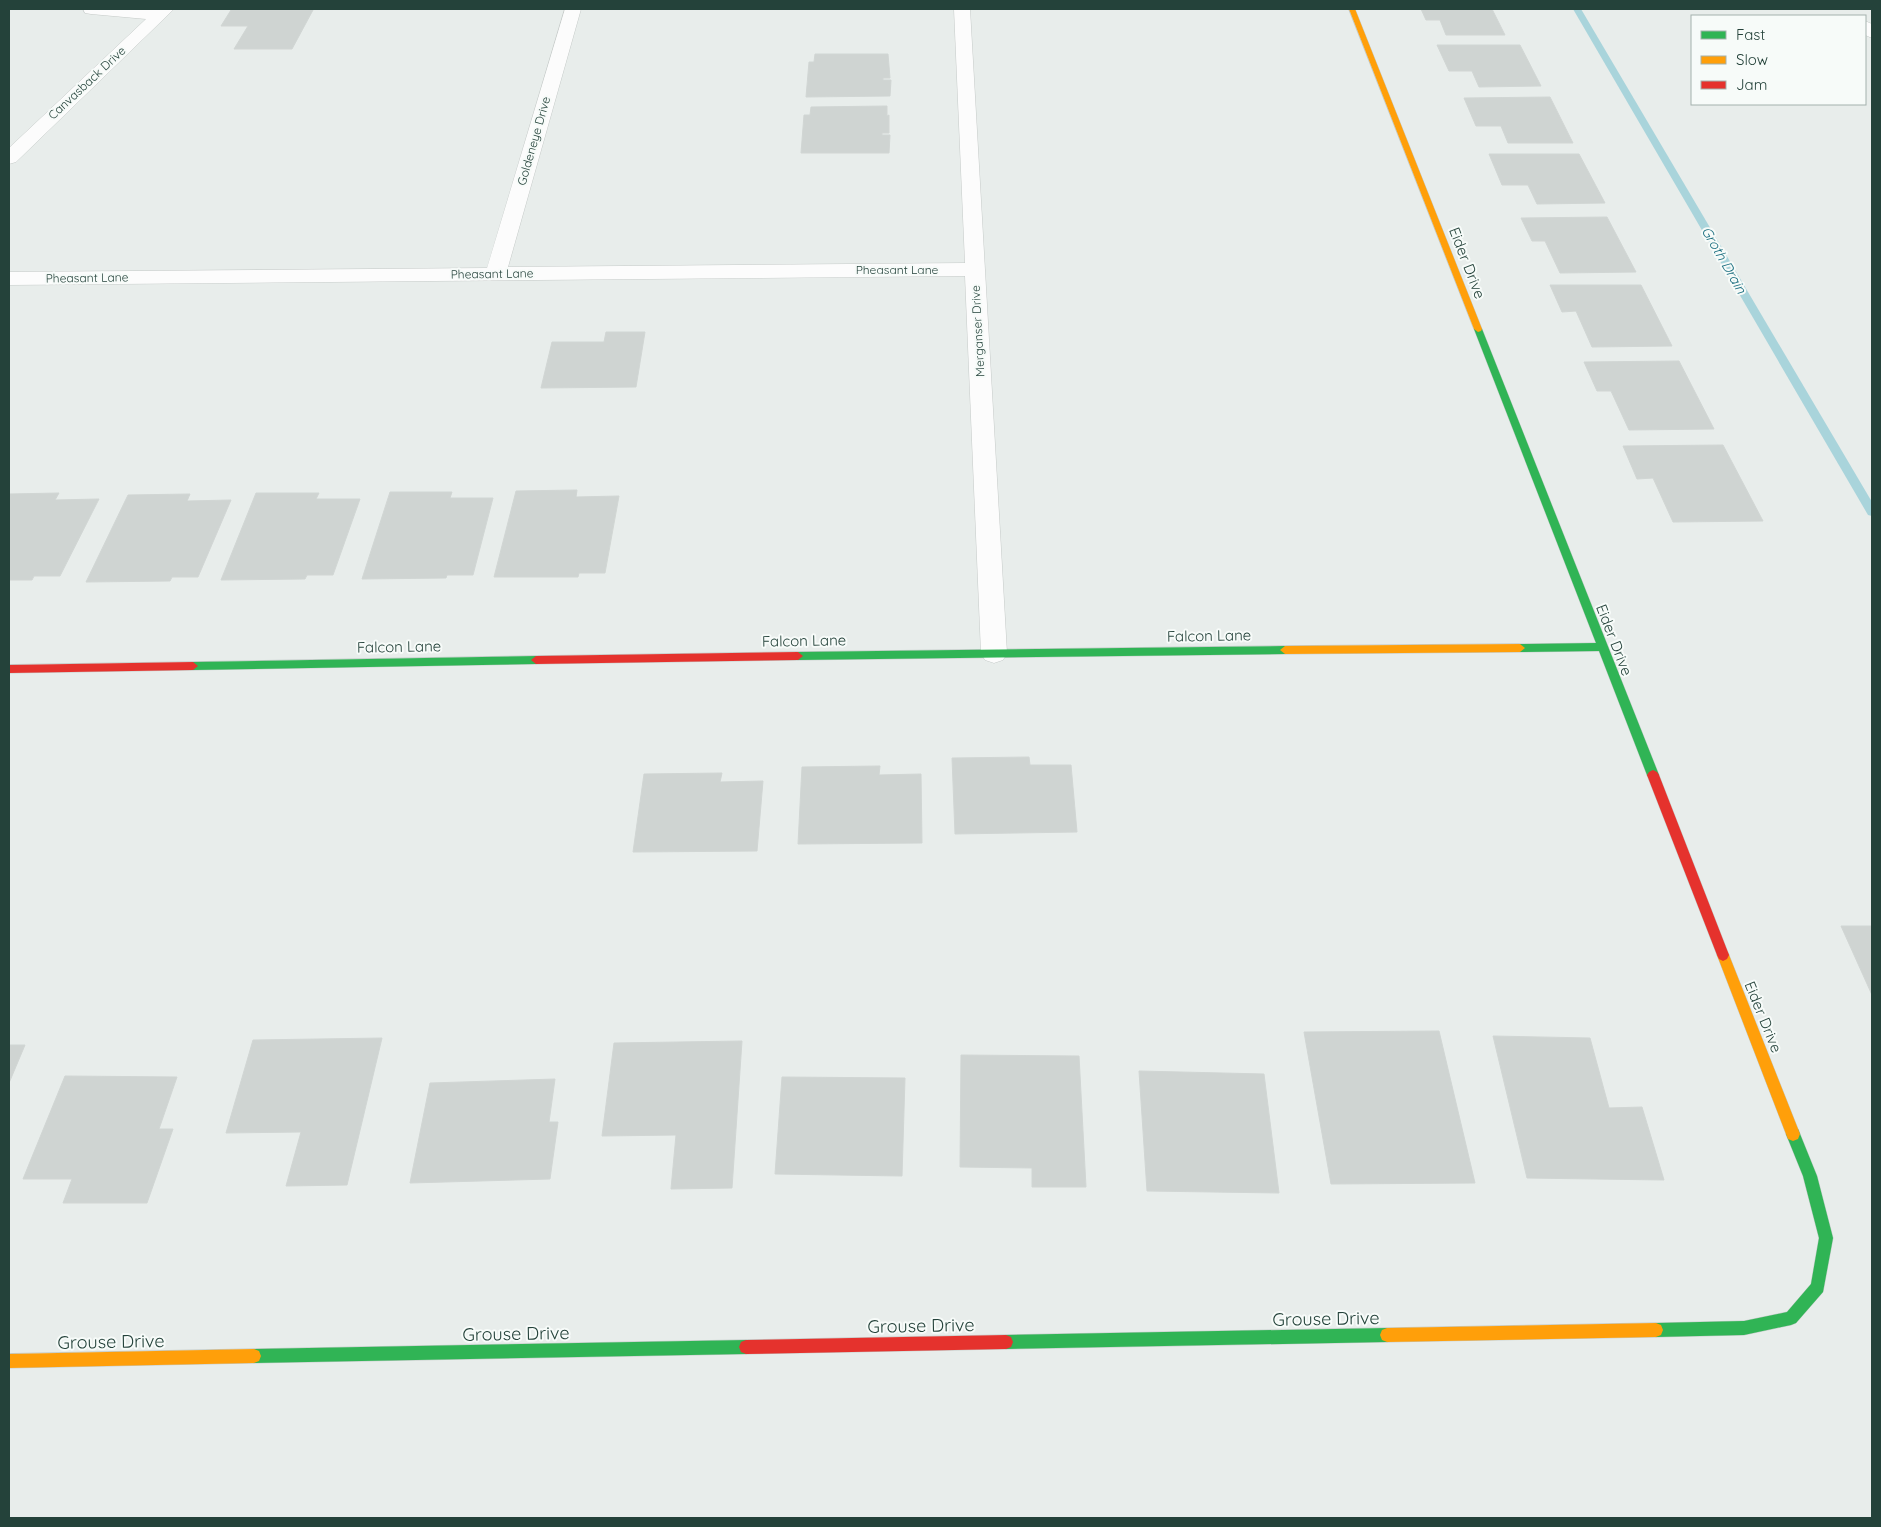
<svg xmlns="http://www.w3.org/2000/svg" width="1881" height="1527" font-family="Quicksand,sans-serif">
<rect width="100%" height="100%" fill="#e8edeb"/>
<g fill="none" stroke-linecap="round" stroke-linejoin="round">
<!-- stream -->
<path fill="#a9d4db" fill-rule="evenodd" d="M1573,9h8l291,493v14l-4,-1z"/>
</g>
<!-- building -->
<path fill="#cfd4d2" stroke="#d1d6d4" d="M1421,9h71l13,26h-59l-6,-15h-14z
M231,10h82l-21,39h-58l14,-23h-27z
M1437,45h83l21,41 -62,1 -7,-16h-23z
M815,54h73l2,24h-7v2h8l-1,16 -84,1 3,-35h5z
M1550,97l23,46h-65l-7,-17h-25l-12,-28z
M887,106v10l2,-1v18h-7v2h8l-1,18h-88l3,-38h6l1,-8z
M1489,154h90l26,49 -68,1 -9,-19h-26z
M1607,217l29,55 -76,1 -15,-32h-13l-11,-23z
M1550,285h91l31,61 -80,1 -16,-36 -14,1z
M606,332h39l-9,55 -95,1 11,-46h52z
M1679,361l35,68 -85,1 -18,-39h-14l-13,-29z
M1723,445l40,76 -90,1 -20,-44 -16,1 -14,-33z
M577,490l-1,7 43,-1 -14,77h-26l-1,4h-84l22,-86z
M390,492h62l-2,6h43l-20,77h-26l-1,3 -84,1z
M59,493l-4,7 44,-1 -39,77h-26l-2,4h-23v-86z
M256,493h63l-3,6h44l-27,76h-26l-2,4 -84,1z
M190,494l-3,7 44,-1 -33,77h-26l-2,4 -84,1 42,-87z
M1029,757l1,8h41l6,67 -122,2 -3,-76z
M880,766l-1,9 42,-1 1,69 -124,1 4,-77z
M722,773l-2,9 43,-1 -6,70 -124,1 11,-78z
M1841,926h31v69z
M1439,1031l36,152 -144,1 -27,-152z
M1493,1036l97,2 19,70 33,-1 22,73 -137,-2z
M382,1038l-35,147 -61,1 15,-54 -75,1 27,-93z
M742,1041l-10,147 -61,1 5,-54 -74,1 12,-93z
M9,1045h16l-16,38z
M961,1055l118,1 7,131h-54v-19l-72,-1z
M1139,1071l125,3 15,119 -132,-2z
M65,1076l112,1 -18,52h14l-26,74h-84l9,-24h-49z
M782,1077l123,1 -3,98 -127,-2z
M555,1079l-6,43h9l-8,57 -140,4 20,-100z"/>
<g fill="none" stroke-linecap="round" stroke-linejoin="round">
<!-- street casing -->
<g stroke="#c5cac8" stroke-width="1">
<path id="street" d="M83,9h91l-158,153 -7,2v-16l137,-129 -55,-5 -6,-1z
M565,9h16l-73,258 457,-4 -11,-254h16l37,644 -4,7 -9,3 -9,-3 -4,-7 -16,-377 -956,9v-13l478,-4z
M1865,21l7,3v14l-7,-3z"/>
</g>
<!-- fast casing -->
<g stroke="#c3cbc8" stroke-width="1">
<path id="fast" d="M1478,326l4,3 177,446 -2,3 -4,2 -4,-2 -2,-3 -48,-124 -79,1 -5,-4 5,-4 76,-1 -122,-314z
M1285,646l5,4 -5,4 -487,6 -5,-4 5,-4z
M536,656l5,4 -5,4 -343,6 -5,-4 5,-4z
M1793,1127l5,2 19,47 16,62 -10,54 -27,31 -5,2 -47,10 -88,2 -5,-2 -2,-5 2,-5 5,-2 88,-2 43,-9 24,-28 8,-46 -16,-62 -17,-42 2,-5z
M1387,1328l5,2 2,5 -2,5 -5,2 -381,7 -5,-2 -2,-5 2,-5 5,-2z
M746,1340l5,2 2,5 -2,5 -5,2 -492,9 -5,-2 -2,-5 2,-5 5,-2z"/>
</g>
<!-- slow casing -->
<g stroke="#c3cbc8" stroke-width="1">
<path id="slow" d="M1349,9h6l127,320 -1,2 -3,1 -4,-3z
M1520,644l5,4 -5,4 -235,2 -5,-4 5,-4z
M1723,949l4,2 2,4 71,179 -2,5 -5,2 -5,-2 -2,-5 -69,-179 2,-4z
M1656,1323l5,2 2,5 -2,5 -5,2 -269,5 -5,-2 -2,-5 2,-5 5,-2z
M254,1349l5,2 2,5 -2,5 -5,2 -245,5v-14z"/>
</g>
<!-- jam casing -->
<g stroke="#c3cbc8" stroke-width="1">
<path id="jam" d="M798,652l5,4 -5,4 -262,4 -5,-4 5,-4z
M193,662l5,4 -5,4 -184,3v-8z
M1653,770l4,2 2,3 70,180 -2,4 -4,2 -4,-2 -2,-4 -70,-180 2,-3z
M1006,1335l5,2 2,5 -2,5 -5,2 -260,5 -5,-2 -2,-5 2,-5 5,-2z"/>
</g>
<!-- street -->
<use href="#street" fill="#fcfcfc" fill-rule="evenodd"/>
<!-- fast -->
<use href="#fast" fill="#30b455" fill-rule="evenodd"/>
<!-- slow -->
<use href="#slow" fill="#ff9f0a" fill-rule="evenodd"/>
<!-- jam -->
<use href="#jam" fill="#e5322d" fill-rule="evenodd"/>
</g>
<g text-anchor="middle" stroke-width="4" stroke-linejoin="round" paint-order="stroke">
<!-- far-street labels -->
<g font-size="12" fill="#24423a" stroke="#f7fbf9">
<text transform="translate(87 83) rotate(-43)" y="4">Canvasback Drive</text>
<text transform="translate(534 141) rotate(-74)" y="4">Goldeneye Drive</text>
<text x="897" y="274">Pheasant Lane</text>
<text transform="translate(492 274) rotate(-1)" y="4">Pheasant Lane</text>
<text transform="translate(87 278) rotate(-1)" y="4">Pheasant Lane</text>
<text transform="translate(978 331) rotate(-93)" y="4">Merganser Drive</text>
</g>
<!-- far-water labels -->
<g font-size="14" font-style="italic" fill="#1c6f80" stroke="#f7fbf9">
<text transform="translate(1724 260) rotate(60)" y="5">Groth Drain</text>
</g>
<!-- street labels -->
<g font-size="15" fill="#24423a" stroke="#f7fbf9">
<text transform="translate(1467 263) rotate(69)" y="5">Eider Drive</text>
<text transform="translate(1209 636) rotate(-1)" y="5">Falcon Lane</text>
<text transform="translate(1614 640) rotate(69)" y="5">Eider Drive</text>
<text transform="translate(804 641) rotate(-1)" y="5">Falcon Lane</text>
<text transform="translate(399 647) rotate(-1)" y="5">Falcon Lane</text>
<text transform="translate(1763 1017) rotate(68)" y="5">Eider Drive</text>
</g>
<!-- near-street labels -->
<g font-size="18" fill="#24423a" stroke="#f7fbf9">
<text transform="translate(1326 1319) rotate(-1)" y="6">Grouse Drive</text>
<text transform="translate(921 1326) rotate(-1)" y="6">Grouse Drive</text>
<text transform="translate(516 1334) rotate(-1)" y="6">Grouse Drive</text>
<text transform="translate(111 1342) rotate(-1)" y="6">Grouse Drive</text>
</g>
</g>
<!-- border -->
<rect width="1881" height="1527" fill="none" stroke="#24423a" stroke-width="20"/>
<!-- legend -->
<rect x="1691" y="15" width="175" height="90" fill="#f7fbf9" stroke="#a3b1ad"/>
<rect x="1701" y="31" width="25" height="8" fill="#30b455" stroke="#a3b1ad"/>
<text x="1736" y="40" font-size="15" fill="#24423a">Fast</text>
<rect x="1701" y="56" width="25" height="8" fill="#ff9f0a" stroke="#a3b1ad"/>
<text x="1736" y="65" font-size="15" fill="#24423a">Slow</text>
<rect x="1701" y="81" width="25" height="8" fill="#e5322d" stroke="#a3b1ad"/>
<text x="1736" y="90" font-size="15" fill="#24423a">Jam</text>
</svg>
